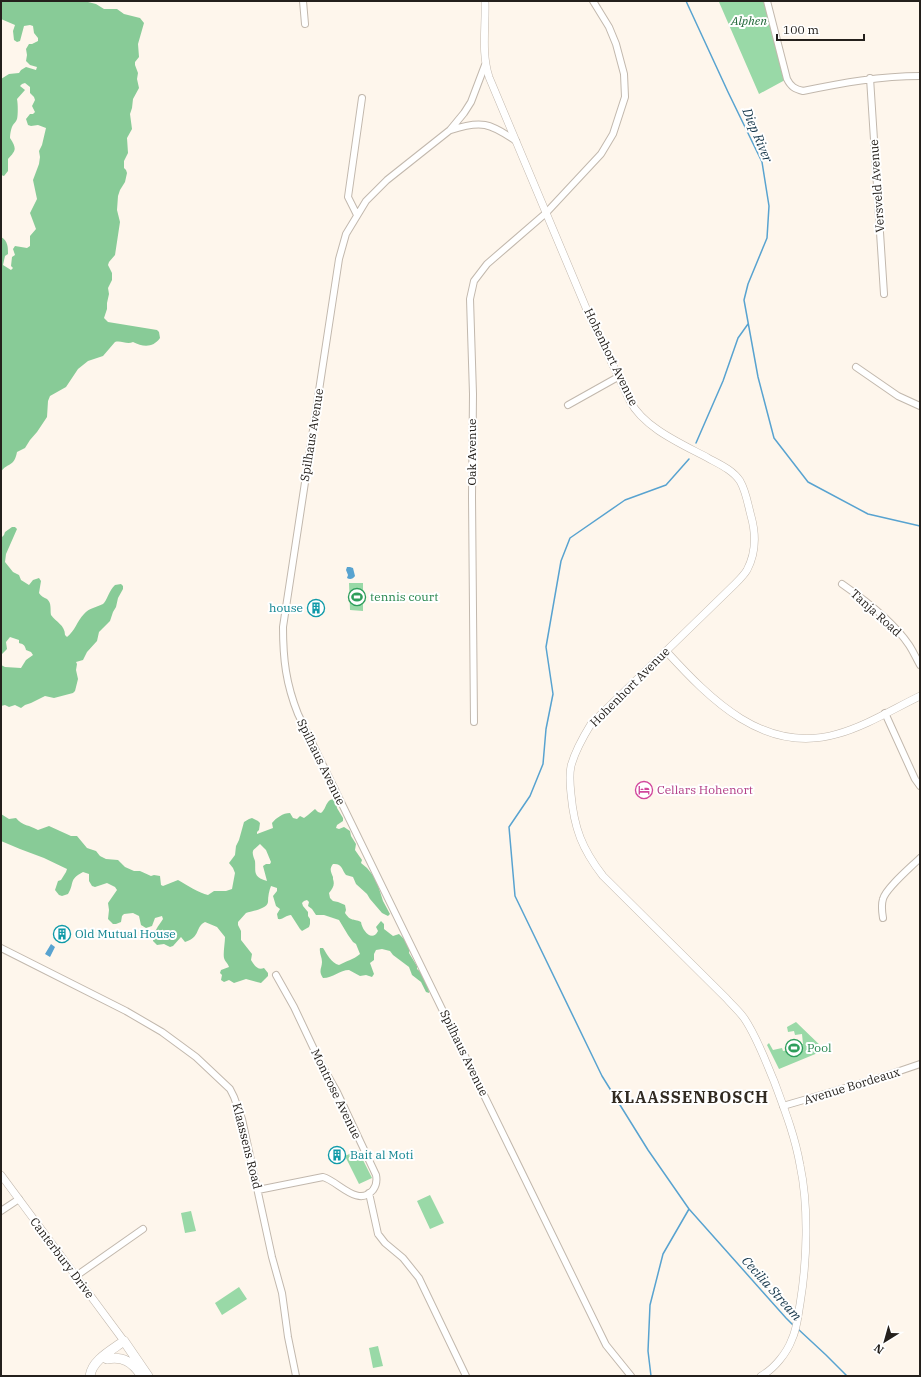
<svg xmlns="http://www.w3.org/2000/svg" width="921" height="1377" font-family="'IBM Plex Serif',serif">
<rect width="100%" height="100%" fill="#fef6ec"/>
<!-- green -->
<path fill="#99d9a7" d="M721,1h43l21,79 -26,14 -40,-92z
M349,583h14v28l-13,-1z
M796,1022l29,28 -46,19 -12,-24 2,-2 4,7 9,-2 1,3 14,-2v-4l6,-1 -1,-10 -7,1 -1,-4 -6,1 -1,-5z
M358,1150l14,28 -13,6 -14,-28z
M430,1195l14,28 -14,6 -13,-28z
M191,1211l5,20 -11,2 -4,-20z
M239,1287l8,12 -25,16 -7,-12z
M378,1346l5,20 -10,2 -4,-20z"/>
<!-- forest -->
<path fill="#88cb97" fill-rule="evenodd" d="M1,1h83l12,3 8,5h13l7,5 16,4 4,5 -6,21 1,13 -4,5v3l3,8 -1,6 2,9 -6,11 -1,9 -2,6 2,15 -5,9 1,15 -4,8v7l2,2 1,3 -2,9 -5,8 -2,6 -1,14 3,12 -5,33 -6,7 -1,3 4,8v7l-4,8 1,6 -2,9v6l-3,9 4,4 49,8 2,2 1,6c-7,10 -17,9 -27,4 -6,3 -12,-2 -18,0l-12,14 -15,5 -10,8 -12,18 -16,9 -2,5 -1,16 -10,15 -7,8 -5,8 -8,4c-3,16 -10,10 -16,20v-235c7,4 7,10 7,17l-3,2 -2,9 8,5 2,-2 -2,-2 1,-9 3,-2 -2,-6 2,-3 12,2 3,-2v-10l6,-7 -6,-16 7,-14 -4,-19 6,-16 1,-7 -1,-6 3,-6 4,-17 -8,-3 -7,1 -3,-1 -2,-6 4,-5h3l2,-2 -3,-6 3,-6 -1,-3 -4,-4v-6l-5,-4 -3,1 -2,2 5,4 -8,9c1,5 1,16 0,20 -1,3 -3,4 -4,6 -2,3 -3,9 -3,13 7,11 6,12 -2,21v12l-4,5 -3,-1v-96l8,-5 10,-1 2,-3 5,-3 10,3 1,-3 -7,-2 -4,-4 1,-6 -1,-6 3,-5h3l6,-3v-3l-4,-5 -1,-7 -3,-1 -6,1 -4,15 -3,1 -3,-2 -1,-9 2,-6 -14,-6z
M12,527h3l2,2 -11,25 -1,8 8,10 6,3 2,5 8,5 4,-5 6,-2 2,3 -2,12c2,3 4,4 8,6 5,4 3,11 4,16 5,7 14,10 14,20l2,2c8,-6 10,-16 17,-23 5,-6 13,-7 19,-10 4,-3 6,-14 12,-19l6,-1 2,2v3l-5,9 -2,9 -3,5 -3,9 -11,11 -2,9 -10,11 -4,8 -7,2 1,2 -1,6 2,9 -3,12 -2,2 -19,5 -9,-2 -14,7 -6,2 -4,3 -6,-3 -6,2 -4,-2 -4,1v-41l4,2 16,1 5,-8 7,-5 -2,-3 -5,-2c-1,-5 -3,-6 -7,-7v-3l-9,-3 -4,5 1,7 -6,6v-117l3,-3 1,-3z
M330,800l3,-1 3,2 1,7 6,10v3l-6,4 -1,3 3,1 5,-2 6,4 1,5 5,8 -1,6 7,10 -1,3 6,5 9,11 7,22 7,13 -2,2 -6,-3 -12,-14 -3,-5 -11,-10 -3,-7 -7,-2c-4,-5 -4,-12 -13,-11 -4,5 -2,8 0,13v2c2,6 0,9 -4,14l1,5 3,3 5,1 7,3 1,5 -1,3c6,9 8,5 16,9 1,8 11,21 17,9l-2,-4 5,-6 3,3v5l9,7 6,-2 6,6 5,8 -1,5 8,13v3c7,5 12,15 12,24l-3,-1 -5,-10 -9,-7 -3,-8 -16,-12 -3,-4 -8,-2 -6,1 -2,4v6l-4,3 4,11 -2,3 -6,-2 -6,1 -11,-6c-9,0 -16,8 -26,8 -5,-7 -1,-10 -1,-16 0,-5 -3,-9 -2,-14h3c4,6 8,15 16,17 7,-4 14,-5 21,-11l-4,-10 -3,-2 -5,-7 -9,-15 -15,-5h-8l-4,-6 -4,-3 1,-4 -2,-2 -3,1 -2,2 1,3 5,6v4l2,3v5l-1,3 -7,4 -2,-2 -9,-14c-5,0 -8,5 -13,4l-1,-5 3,-5 -4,-3 -3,-10 4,-5v-3l-6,-2c-2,5 -3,10 -3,16 -1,7 -16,9 -22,11l-8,9v3l3,6v9l11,14 -1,6c3,5 7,11 13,8l4,5v3l-7,7 -15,-4 -12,4 -5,-3 -5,2 -3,-2 1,-5 -2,-2 1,-3 8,-3c-1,-4 -4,-5 -5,-9 -1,-5 1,-15 1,-21l-8,-10 -12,-5c-10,5 -4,15 -20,20l-4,-5 -8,9 -3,1 -6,-3 -7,1 -4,-4c1,-11 5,-14 10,-22l-1,-3 -7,2 -3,8 -6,2 -5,-3 -2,-9 -6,-3 -9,1 -2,2 -1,6 -5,2h-3l-5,-5 1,-9 -1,-7 9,-13 -2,-3 -8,-4 -12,4 -3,-1 -3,-5v-7l-6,-2c-15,8 -8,11 -15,22l-6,2 -3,-1 -4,-5 3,-9 3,-1 5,-8 1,-3 -23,-11 -24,-9 -19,-8v-27l8,5 7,-1c6,8 14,7 22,12l11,-4 22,10h6l10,12 9,3 4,5 6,3 12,1 7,7 9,4h6l11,5 3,-1 6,1 1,9 2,1 15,-6c9,5 21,13 30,15l6,-4h12l6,-2 3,-16 -2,-5 -4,-5 6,-8 1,-9 3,-6 5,-18 5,-3 3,-1 6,3 2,2 -1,7 -2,2v2l16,-6 -1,-5c4,-5 11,-10 18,-10l3,5 4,1 3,-3 4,2 4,-3 7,-6 3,3 3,1c5,-4 4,-9 9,-13zM260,844l6,6 5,12 -1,2h-4l-3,2 4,15c-15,-4 -11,-10 -12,-20 -1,-3 -3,-7 -2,-10 1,-2 5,-5 7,-7z"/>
<!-- water -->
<path fill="#58a3d0" d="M347,567h3l3,1 2,8c-2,3 -5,4 -8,2l1,-3 -2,-5z
M51,944l4,3 -5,10 -5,-3z"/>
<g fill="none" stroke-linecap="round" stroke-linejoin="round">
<!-- stream -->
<path stroke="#58a3d0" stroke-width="1.5" d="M686,1l42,91 34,70 7,44 -2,32 -19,46 -4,16 14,77 16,61 34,44 60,32 52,12
M696,443l27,-62 15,-43 10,-14
M689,1209l97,109 7,7
M798,1329l28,26 21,21
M651,1376l-3,-25 2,-46 13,-51 26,-45 -41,-59 -46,-74 -87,-180 -6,-69 21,-31 13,-32 3,-35 7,-35 -7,-47 15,-86 9,-23 55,-38 41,-15 23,-26"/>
<!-- minor casing -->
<g stroke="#c2b8ad" stroke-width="8">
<path id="minor" d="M303,1l2,23
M767,1l20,78c4,8 8,10 16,12 39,-8 77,-15 117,-15
M485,65l-14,37 -7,11 -14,17 -63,50 -21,21 -20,33 -7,25 -56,368c0,32 3,57 15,87l308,631 25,31
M870,78l14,216
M451,130c30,-10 39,-7 65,11
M357,215l-9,-18 14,-99
M856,367l42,29 22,10
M568,405l50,-28
M842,584c23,16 51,37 67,61 4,6 7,13 11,20
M885,713l30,66 5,7
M474,722l-2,-225 1,-103 -3,-95 4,-18 13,-17 59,-51 55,-59 12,-20 12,-37 -1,-23 -8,-30 -7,-17 -16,-26
M883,918c-1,-6 -2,-13 0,-19 3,-11 28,-32 37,-41
M1,948l125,63 36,21 34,25 34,32 4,8 8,22 30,138 10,36 6,44 8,39
M783,1106l93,-27 44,-15
M258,1190l65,-13c15,4 35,31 50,13 3,-4 4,-10 3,-15l-39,-83 -17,-30 -26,-55 -18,-32
M369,1193l9,41 7,9 18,15 16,20 47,98
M1,1211l18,-12
M76,1276l67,-47"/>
</g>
<!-- tertiary casing -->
<g stroke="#c2b8ad" stroke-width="8">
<path id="tertiary" d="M485,1c1,26 -4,51 4,76l100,238 41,86c14,27 52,43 78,57 11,6 25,12 32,23 6,10 8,24 11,35 5,18 5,37 -4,54 -3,5 -8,10 -12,14l-144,140c-8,13 -16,27 -20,42 -2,9 -1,19 0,28 3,34 11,55 32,82l123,122c6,7 13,13 18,20 13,19 21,42 30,63 10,27 21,55 26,84 9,42 7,97 0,139 -2,11 -3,25 -8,35 -5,14 -18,30 -31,37
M666,651c44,48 98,104 171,83 29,-8 56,-25 83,-38
M1,1175l123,166"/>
</g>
<!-- primary casing -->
<g stroke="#c2b8ad" stroke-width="10">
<path id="primary" d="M107,1359c16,-3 25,3 34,16
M90,1376c2,-16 22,-26 34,-35l24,35"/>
</g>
<!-- minor -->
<use href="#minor" stroke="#fff" stroke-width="6"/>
<!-- tertiary -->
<use href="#tertiary" stroke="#fff" stroke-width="7"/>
<!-- primary -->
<use href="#primary" stroke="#fff" stroke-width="9"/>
</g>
<!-- icons -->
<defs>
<g id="stadium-ring" transform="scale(0.9)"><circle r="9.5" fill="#fff" stroke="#2e9e5b" stroke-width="1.5"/><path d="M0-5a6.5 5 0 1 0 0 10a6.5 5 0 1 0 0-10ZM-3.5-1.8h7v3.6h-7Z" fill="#2e9e5b"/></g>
<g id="building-ring" transform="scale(0.9)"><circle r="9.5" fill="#fff" stroke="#0f9aa8" stroke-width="1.5"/><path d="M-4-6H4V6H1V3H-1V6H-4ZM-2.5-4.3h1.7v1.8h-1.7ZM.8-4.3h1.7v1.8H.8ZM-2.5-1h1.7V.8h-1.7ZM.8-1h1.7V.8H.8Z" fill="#0f9aa8"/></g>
<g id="hotel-ring" transform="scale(0.9)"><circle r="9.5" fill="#fff" stroke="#d1479c" stroke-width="1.5"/><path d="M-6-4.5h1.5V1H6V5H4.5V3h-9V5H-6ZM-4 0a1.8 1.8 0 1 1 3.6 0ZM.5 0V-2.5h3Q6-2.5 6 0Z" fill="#d1479c"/></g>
</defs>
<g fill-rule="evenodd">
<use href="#stadium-ring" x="357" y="597"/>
<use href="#building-ring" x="316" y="608"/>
<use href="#hotel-ring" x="644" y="790"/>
<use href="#building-ring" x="62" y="934"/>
<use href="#stadium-ring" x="794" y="1048"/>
<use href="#building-ring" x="337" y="1155"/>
</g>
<g text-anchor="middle" stroke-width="4" stroke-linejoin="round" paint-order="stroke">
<!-- park labels -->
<g font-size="12" font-style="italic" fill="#1e6636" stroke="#fff">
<text x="749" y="25">Alphen</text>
</g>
<!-- street labels -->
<g font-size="12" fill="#24201c" stroke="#fff">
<text transform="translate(877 186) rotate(-94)" y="4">Versveld Avenue</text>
<text transform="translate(611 357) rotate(64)" y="4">Hohenhort Avenue</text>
<text transform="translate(312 435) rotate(-81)" y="4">Spilhaus Avenue</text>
<text transform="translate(472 452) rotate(-90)" y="4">Oak Avenue</text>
<text transform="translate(876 613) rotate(42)" y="4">Tanja Road</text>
<text transform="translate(630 687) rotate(-45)" y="4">Hohenhort Avenue</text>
<text transform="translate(321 762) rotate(64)" y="4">Spilhaus Avenue</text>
<text transform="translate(464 1053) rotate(64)" y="4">Spilhaus Avenue</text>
<text transform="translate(852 1086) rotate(-17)" y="4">Avenue Bordeaux</text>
<text transform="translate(336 1094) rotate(64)" y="4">Montrose Avenue</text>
<text transform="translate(247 1146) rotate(76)" y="4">Klaassens Road</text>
<text transform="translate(62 1258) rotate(53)" y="4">Canterbury Drive</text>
</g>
<!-- leisure labels -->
<g font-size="12" fill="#27864d" stroke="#fff" text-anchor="start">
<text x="370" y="601">tennis court</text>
<text x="807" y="1052">Pool</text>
</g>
<!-- culture labels -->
<g font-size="12" fill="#0d838f" stroke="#fff" text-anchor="start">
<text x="303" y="612" text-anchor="end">house</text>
<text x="75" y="938">Old Mutual House</text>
<text x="350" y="1159">Bait al Moti</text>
</g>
<!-- hotel labels -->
<g font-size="12" fill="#b23c85" stroke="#fff" text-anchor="start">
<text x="657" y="794">Cellars Hohenort</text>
</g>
<!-- water labels -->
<g font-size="13" font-style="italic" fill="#133448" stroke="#fff">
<text transform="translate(758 135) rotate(67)" y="5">Diep River</text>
<text transform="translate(772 1288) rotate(48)" y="5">Cecilia Stream</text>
</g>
<!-- district labels -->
<g font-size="16" font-weight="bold" letter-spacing="1" fill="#312a21" stroke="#fff">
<text x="690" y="1103">KLAASSENBOSCH</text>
</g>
</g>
<!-- border -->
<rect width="921" height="1377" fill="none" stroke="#24201c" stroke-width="4"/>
<!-- north arrow -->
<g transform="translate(885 1341) rotate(217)" stroke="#ffffff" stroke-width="3" paint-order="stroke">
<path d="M0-3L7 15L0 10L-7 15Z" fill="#24201c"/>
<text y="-6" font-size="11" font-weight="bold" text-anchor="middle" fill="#24201c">N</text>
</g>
<!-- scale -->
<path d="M777 34v6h87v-6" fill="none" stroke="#24201c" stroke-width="2"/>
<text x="783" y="34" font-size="12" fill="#24201c" stroke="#ffffff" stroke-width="3" paint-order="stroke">100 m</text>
</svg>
